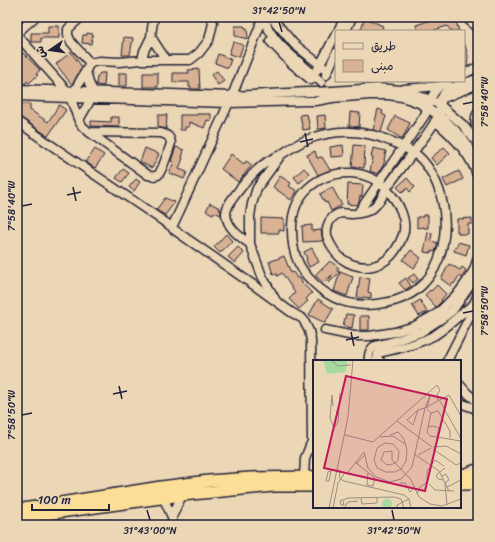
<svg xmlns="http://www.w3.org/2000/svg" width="495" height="542" font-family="Sriracha,'Playpen Sans Arabic',sans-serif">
<rect width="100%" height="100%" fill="#ebd7b5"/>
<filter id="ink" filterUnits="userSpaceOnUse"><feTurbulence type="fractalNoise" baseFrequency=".025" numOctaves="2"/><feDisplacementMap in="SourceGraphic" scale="8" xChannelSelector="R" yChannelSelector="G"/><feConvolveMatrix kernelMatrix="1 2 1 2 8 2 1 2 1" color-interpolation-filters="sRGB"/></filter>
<g filter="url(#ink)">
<!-- building -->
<path fill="#d9b193" stroke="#22223b" d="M17,17h10l-10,9z
M441,17h10l5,5 3,9h-8l-4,-5 -15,5h-14l-2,-6z
M365,18l18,8 -2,5h-21z
M48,26h11v12h-18v4h-10v-9h17z
M235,26h9l1,2h2l1,11 -13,-3z
M87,33l6,1 -2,10 -9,-1 1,-8h4z
M124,37l9,1 -3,17h-8z
M233,42l10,3 -4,12 -10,-3z
M464,45h1l3,11 -1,10 -2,1h-1z
M71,52l11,15 -10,18 -16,-21z
M23,53l17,17 -4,4 2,1 -9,8 -2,-2 -2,3h-5l-3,-3v-22z
M218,54l13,5 -3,9 -13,-5z
M199,69l1,20h-9v-2h-2v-5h-16v-9h16l-1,-3z
M217,71l7,10 -6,4 -7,-10z
M100,73h5l-1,13 -8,-1 1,-8z
M119,73h8v13h-8z
M143,73h15v14h-15z
M17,104h13v6l18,12 11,-17 7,5 -18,26 -28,-19 -3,-1z
M378,109l5,2 -1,3 4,2 -5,16 -8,-2z
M350,112l10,1 -1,14 -10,-1z
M197,114h14v7l-4,-1 -3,8 -15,-6v5h-4v3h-5v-15h17z
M307,114l3,15 -7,1 -3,-15z
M158,115h9l-1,14 -8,-2z
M325,115l1,13 -8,1 -1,-13z
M395,116l15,7 -8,16 -14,-9z
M111,117h8v10l-28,-1v-5l20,1z
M343,145l1,11 -13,1 -1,-10z
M354,145l11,1 -1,22 -12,-1z
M176,147l8,3 -2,8h1l-4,11 8,3 -3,7 -15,-6 5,-11 -3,-1z
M444,147l6,6 -13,12 -6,-7z
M145,148l14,6 -7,14 -12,-6z
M373,148l13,3 -2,9h1l-2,6 -1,1 -4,7 -8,-3 3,-13 -2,-1z
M95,149l9,6 -9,13 -9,-6z
M315,151l2,7 5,-1 8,13 -12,5 -11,-20z
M231,154l13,10 2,-3 6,4 -14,17 -17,-13z
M304,168l6,6 -11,9 -5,-6z
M123,169l6,4 -7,9 -6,-4z
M459,171l4,8 -16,8 -4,-8z
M280,176l11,7 -2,3 8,5 -6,9 -18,-13z
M407,178l8,9 -5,5 -3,-4 -5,4 -5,-5z
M136,179l4,3 -6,9 -5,-4z
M348,184l15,1 -1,12 -2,-1 -1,6 -2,3 -10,-1z
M332,187l10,18 -11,6 -4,-9 -2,1 -5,-9z
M165,198l10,4 -10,13 -9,-5z
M210,203l10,5 -1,2h2v5l-7,-3 -1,2 -7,-3z
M423,215h5v13h-4v-1l-7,1v-11h6z
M261,218l23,1v12l-5,-1v3h-18z
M472,218v6h-4v10h-9v-2h-2v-13z
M312,225v6l9,-1 2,11 -20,1 -1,-16z
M428,232l4,1 -1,8 7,2 -3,9 -4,-1v2l-7,-1z
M226,234l6,7 -12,12 -6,-6z
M458,242l11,3 -3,10 -12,-4 1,-4 1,1z
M238,247l6,6 -9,10 -7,-6z
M312,248l7,14 -10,5 -3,-7 1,-1 -3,-7z
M411,250l10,8 -7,10 -11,-8z
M284,256l7,17 2,-1 4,6 2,-1 3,5h-1l11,11 -6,6 2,2 -9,8 -10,-10 6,-6 -13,-20 -5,3 -1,-3 -3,1 -4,-12z
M330,261l9,7 -2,3 3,1 -11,11 -1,-1 4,-7 -9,8 -8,-8 7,-7v1z
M449,264l11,6 2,-3 4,3 -4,8 -3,-2 -5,8 -1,-1 -2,3 -10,-7z
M340,272l13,5 -6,19 -13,-5z
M414,274l4,5 -5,4 -5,-5z
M360,277l10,1 -2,14 3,1v5l-8,-1v1h-6z
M406,278l5,8 -6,4 -6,-7z
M437,285l9,9 -5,6 1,1 -6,6 -11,-12 5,-5 1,1z
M318,299l15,10 -8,14 -16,-8z
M420,300l7,12 -8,4 -7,-11z
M346,314l8,1 -2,13 -9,-2z
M360,316h9v14h-9z"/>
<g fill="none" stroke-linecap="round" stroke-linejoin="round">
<!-- minor casing -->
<g stroke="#22223b" stroke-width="11">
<path id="minor" d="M81,17l-13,12v6l3,7 19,21
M154,17l-2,11 -1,9 15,23
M271,17l23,27 34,27
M466,17l12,12
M265,21c8,25 39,42 56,61
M338,31l7,-14
M346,31l6,-14
M17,33l18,-16
M17,35l49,55 4,8 158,5 79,-2h9l16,-3 38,-3h18l14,2 9,3 8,3 25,16 18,18 16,24
M270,41l21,22 20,17
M142,60l2,-9 7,-14
M317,70l3,-5 16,-31
M86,71l3,12 4,8
M464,74l14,-7
M326,75l10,-22
M17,89l215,7 76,-4h9l61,-4 23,2 30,10 10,6 22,19 15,19
M404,89l35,-3
M75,90l15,-27 9,-2 20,1 23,-2h48l9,-7 10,-13 4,-17 -2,-6
M17,96l53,2c5,9 6,20 12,28 2,2 5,4 7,6l72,1c6,2 9,3 10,10 -2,7 -9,28 -13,32 -3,2 -7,1 -10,0l-59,-43
M441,99l37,-15
M478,112c-4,7 -3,14 0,21
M79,120l12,-21
M17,121l28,20 127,86 1,2 82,57 36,26 12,7 6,12 2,9 1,101 -7,17 -1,19
M435,121c17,14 37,35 43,57
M358,213l67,-98c3,-11 10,-30 23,-34
M172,227l9,-19 51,-112 27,-68 2,-8
M250,244c-10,-7 -23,-16 -24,-30 0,-9 8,-17 13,-24 8,-10 17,-21 28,-28 4,-3 10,-5 15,-8 8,-5 15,-10 24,-14 20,-8 44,-11 66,-5 7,1 14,5 21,7 9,4 17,8 25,14 13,11 22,32 25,49 5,26 0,59 -20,79 -11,11 -24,17 -39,19 -30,6 -56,-3 -76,-26 -11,-12 -16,-29 -16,-46 -1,-36 24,-59 60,-58 13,1 27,7 35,17 11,11 21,30 16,45 -4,11 -11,22 -20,27 -19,11 -43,2 -52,-17 -3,-5 -5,-11 -4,-16 1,-8 6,-14 14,-16 0,0 10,1 11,1 6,0 16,-2 21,-6 3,-3 5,-6 8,-9 5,-8 0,-2 5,-10 8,-12 18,-24 27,-36 8,-12 19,-24 25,-37 4,-9 1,-19 9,-26 7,-5 22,-7 31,-12
M275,299l-13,-23 -12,-32v-28l2,-12 5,-16 24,-33
M325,330l29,6h16l25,-4 20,-6 23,-13 21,-21 8,-11 7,-11 4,-13
M369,361c-1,-6 1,-12 6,-15l23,-6 23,-8 23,-15 9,-7 25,-36
M380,361l-3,-2 1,-5 1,-1c20,-5 38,-8 56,-18 14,-9 25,-21 39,-31
M447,361l24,-47 3,-10 4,-10
M460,385l7,8 11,9
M460,403l14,5 4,3
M464,473l14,-5
M163,497l9,20 1,8
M172,517l10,-22"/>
</g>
<!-- highway casing -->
<g stroke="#22223b" stroke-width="14">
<path id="highway" d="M460,475h18
M460,484h18
M17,510l144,-23 48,-6 42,-3 63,-1
M17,518l165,-23 91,-9h41"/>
</g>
<!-- minor -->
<use href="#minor" stroke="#ebd7b5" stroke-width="8"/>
<!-- highway -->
<use href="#highway" stroke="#fcde96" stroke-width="11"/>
</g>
</g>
<!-- ticks -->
<path fill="none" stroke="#22223b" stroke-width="1.5" d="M279,22l3,10M463,104l10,-2M305,133l3,14M300,142l13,-3M73,187l3,14M67,195l14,-3M22,206l10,-2M463,313l10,-2M351,332l3,14M346,340l13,-3M119,386l3,13M113,394l14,-3M22,415l10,-2M147,510l3,10M392,510l2,10"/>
<!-- overview -->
<g transform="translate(313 360)">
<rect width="148" height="148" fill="#ebd7b5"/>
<path d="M10,0h24l-1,12 -19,2zM69 144a5 5 0 1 1 10 0a5 5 0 1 1-10 0Z" fill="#a6db9e"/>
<path fill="none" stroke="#9b8f84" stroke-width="1" d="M18,0l7,6 13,-1M127,41l21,38M20,46l-1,-11 -2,23 4,10 4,-6 2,-29M114,49l4,4 -4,19 3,4 31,5M105,50l-11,10 6,5 5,-15 7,-2 5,-12 -3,12M118,53l7,-2 12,20v7M84,61l35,26M115,67l5,-1 6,2 -2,9M32,75l28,7 64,-57 3,5 -3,5 1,6M77,75l8,-3 6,7 3,11 -1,11 -5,8 -6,3h-9l-9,-4 -3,-8 3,-12 8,-5 8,1 6,7 -1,9 -3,3 -2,1 -6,1 -6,-5 3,-8 8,-1v9l9,9 4,5 1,1 4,3 9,19 11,7 12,2 19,-7M67,77l13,-1 12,8M120,87l13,-1 15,8M120,89l23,16 5,-2M101,94l25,17 10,20M105,95l13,-7M42,102l20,16M43,104l9,-9M26,109l1,10 4,2 60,14 5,4 2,9M18,111l-2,10h-3l2,-9zM35,112l16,-20 4,16 8,9 14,5 11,-3 11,-12 13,-59 24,-13 12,21M55,113l-1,12 6,1 2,-8M129,116l4,-2 3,6 -4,3 2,22M130,120l-5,-1 -2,-4 9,-7M114,121v-10l8,-11 9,6M87,123h5l5,9 3,-3M116,124l6,6 19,1M134,127l14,-7M104,134l3,-7 6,-4M48,138l1,6 15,-1v-6M30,141l1,4h-3l-1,-4 8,-3 46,-1 7,2 3,9M16,148l19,-91 5,-57M20,148l5,-25 6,-9M31,148l4,-6 10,-1M84,148v-3l12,-6"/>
<path fill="#c2185b" fill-opacity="0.15" stroke="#c2185b" stroke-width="2" d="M33,16l101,23 -22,92 -101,-23z"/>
<rect width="148" height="148" fill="none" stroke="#22223b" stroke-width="2"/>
</g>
<!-- margin -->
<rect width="495" height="542" fill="none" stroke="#ebd7b5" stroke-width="44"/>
<!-- legend -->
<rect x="335" y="30" width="130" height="52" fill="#ebd7b5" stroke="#9b8f84"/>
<rect x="343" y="43" width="20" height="6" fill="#ebd7b5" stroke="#9b8f84"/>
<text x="371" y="50" font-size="12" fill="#22223b">طريق</text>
<rect x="343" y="60" width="20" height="12" fill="#d9b193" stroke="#9b8f84"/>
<text x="371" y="70" font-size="12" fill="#22223b">مبنى</text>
<!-- north arrow -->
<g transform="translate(50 50) rotate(257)" stroke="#ebd7b5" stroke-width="3" paint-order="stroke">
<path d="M0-3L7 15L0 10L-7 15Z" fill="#22223b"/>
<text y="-6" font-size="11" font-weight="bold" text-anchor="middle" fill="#22223b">ش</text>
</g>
<!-- scale -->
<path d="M32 504v6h77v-6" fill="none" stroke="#22223b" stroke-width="2"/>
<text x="38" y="504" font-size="12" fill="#22223b" stroke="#ebd7b5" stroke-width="3" paint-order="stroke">100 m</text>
<rect x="22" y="22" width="451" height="498" fill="none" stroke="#22223b" stroke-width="1.5"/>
<g font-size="10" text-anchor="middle" fill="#22223b">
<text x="279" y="14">31°42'50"N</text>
<text transform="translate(484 102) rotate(-90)" y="4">7°58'40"W</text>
<text transform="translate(11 206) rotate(-90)" y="4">7°58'40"W</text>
<text transform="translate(484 311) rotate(-90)" y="4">7°58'50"W</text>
<text transform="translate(11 415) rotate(-90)" y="4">7°58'50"W</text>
<text x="150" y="534">31°43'00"N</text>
<text x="394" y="534">31°42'50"N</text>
</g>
</svg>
